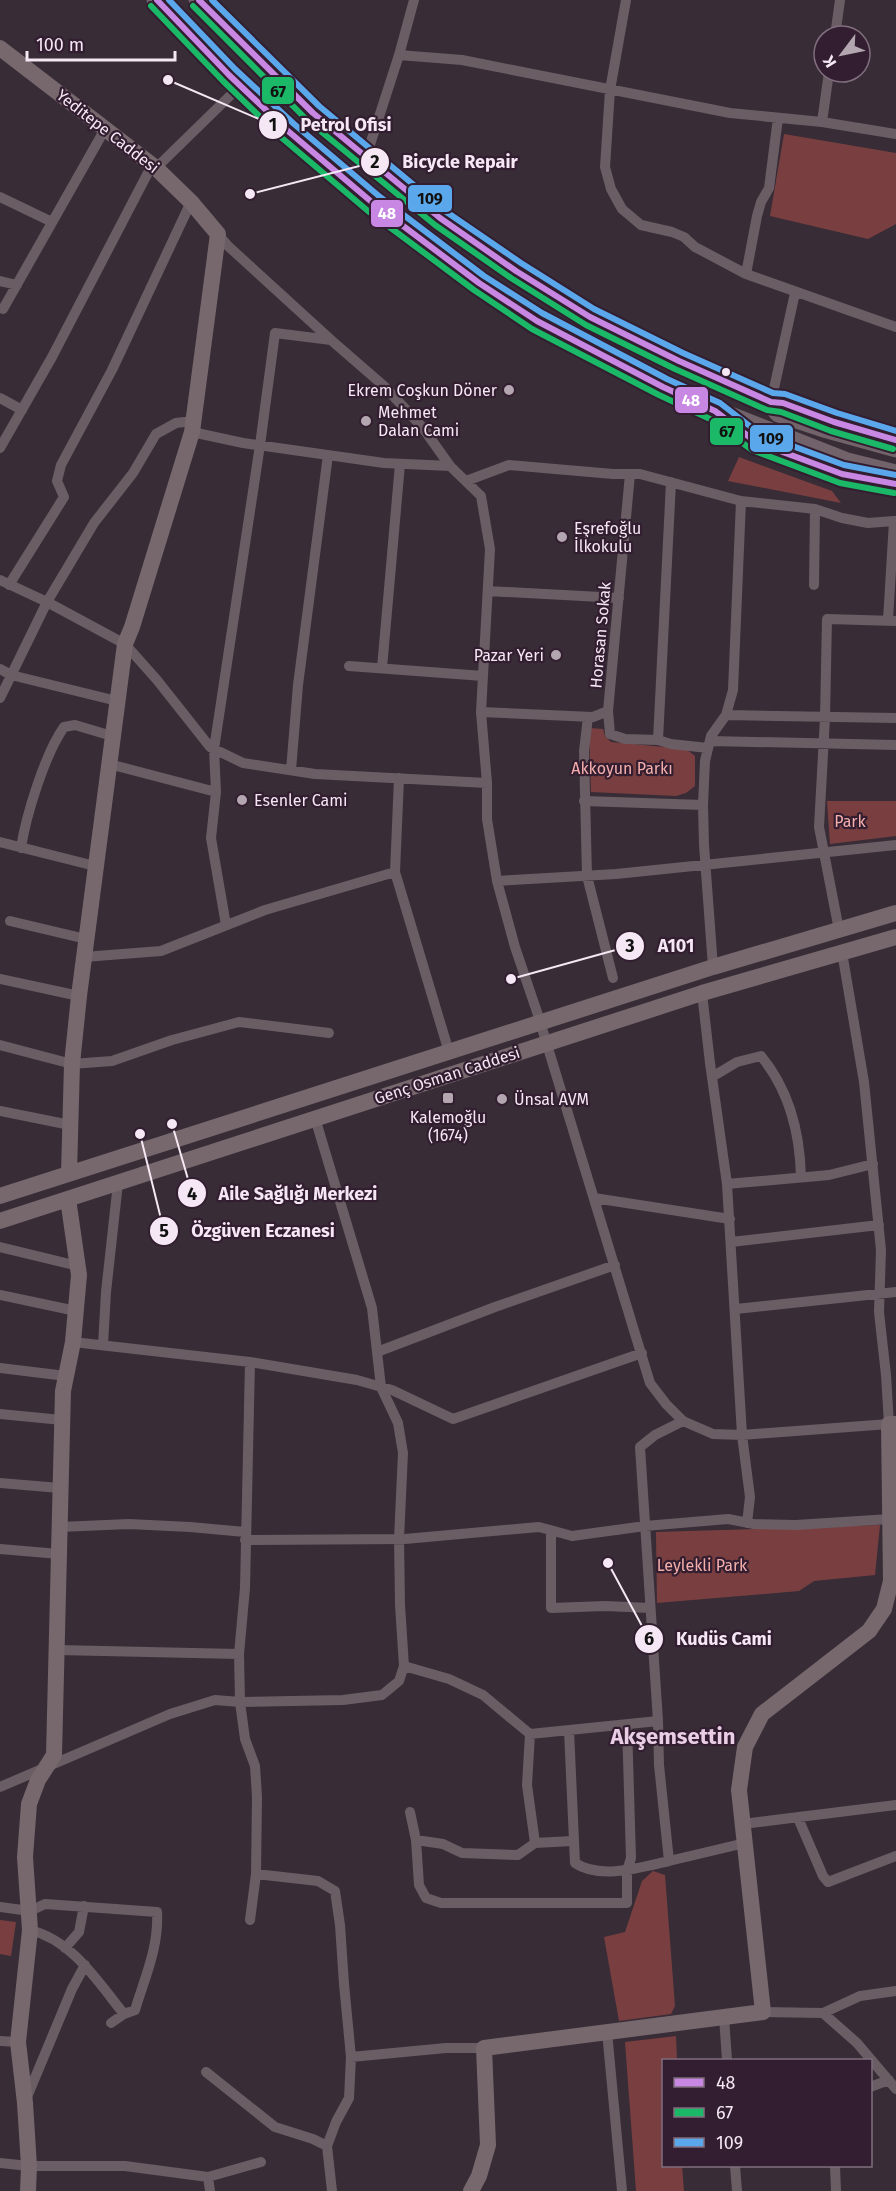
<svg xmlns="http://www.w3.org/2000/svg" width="896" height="2191" font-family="'Fira Sans',sans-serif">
<rect width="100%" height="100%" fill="#382c36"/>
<!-- green -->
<path fill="#793f40" d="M784,134l112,19v71l-28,15 -98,-23z
M739,457l93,34 9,12 -113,-22z
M589,728l14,1 2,7 6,6 75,7 9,7v30l-9,7 -10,3 -85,-4z
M827,801h69v35l-66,8z
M880,1525l-5,50 -61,6 -15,10 -142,12 -1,-71z
M653,1871l12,4 10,131 -4,8 -52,7 -15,-84 21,-5 17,-51z
M0,1920l16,2 -5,34 -11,-2z
M676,2036l1,24h-13v106h18l2,25h-48l-11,-149z"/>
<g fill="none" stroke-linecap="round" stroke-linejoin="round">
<!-- street -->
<path stroke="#6a5d63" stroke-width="10" d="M626,0l-16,90 -5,77 6,22 11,20 19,16 31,7 12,5 11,10 51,27
M835,36l5,-36
M399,55l63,5 268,53 92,9 74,12
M778,118l-9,70 -8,14 -4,14 -11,58 150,53
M822,122l7,-50
M366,157l33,-102 15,-55
M156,168l84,-82
M0,197l52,25
M216,232l12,14 103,94 -56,-7 -15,112 -46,304 2,43 -5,46 15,87
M0,281l17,4
M3,309l102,-180
M325,339l6,1 53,46 39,42 27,38
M0,398l22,12
M771,402l24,-109
M192,432l51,11 141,20 66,3 31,30 9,53 -9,163 6,71v36l10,62 18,66 23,68 112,368 16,21 17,17
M0,448l52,-91 100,-192
M466,481l43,-16 104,9h27l101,27 74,8 27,9 26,5 26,-2
M0,580l47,22 78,42 32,36 53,67 33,16 72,11 172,9
M9,585l55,-88 -7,-16 4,-16 51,-95 79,-168
M814,585l1,-76
M488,591l131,7
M888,620l6,-99h2
M349,666l134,10
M382,668l18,-204
M0,669l11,6 106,26
M0,698l47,-96 47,-79 39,-50 23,-39 20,-11 17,-2
M608,711l2,23 15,5 33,1 13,4 37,4
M481,712l112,5 15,-6 22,-237
M726,715l7,-25 8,-189
M588,717l-4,34 3,125 26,102
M658,740l13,-258
M710,741l186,4
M109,764l107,28
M291,770l7,-85 30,-230
M399,778l-4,94 54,180
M584,801l119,4
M0,842l95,24
M21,848c5,-33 24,-94 43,-121l11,-2 37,11
M497,881l119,-7 280,-29
M10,921l76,18
M839,930l-20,-103 6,-109 2,-99 69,2
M84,957l77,-6 104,-41 130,-38
M713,967l-9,-122 -1,-40 2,-44 6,-25 15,-21 170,3
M0,979l79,17
M702,993l8,70 17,121 15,251 8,62 -3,26
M0,1045l72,19 40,-3 60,-21 67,-18 90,11
M712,1077l25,-15 24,-6c28,34 39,78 40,121
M0,1111l70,14
M727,1184l102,-9 44,-11
M594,1198l136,21
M731,1242l148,-17
M0,1247l78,19
M0,1295l76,16
M736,1309l160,-17
M73,1342l177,20 107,18 35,10 61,29 189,-66
M103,1345l3,-53 12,-109
M377,1352l118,-45 120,-42
M250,1362l-5,226 -6,66 1,48 5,37 10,27 2,31 -1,77
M0,1368l66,8
M0,1414l62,6
M0,1483l60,5
M59,1527l70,-3 61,3 55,5
M551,1531v77l54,-2 45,2
M245,1540l160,-1 134,-12 33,9 73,-10 83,-7 26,5 42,1 94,-6
M0,1549l59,5
M57,1650l182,4
M404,1666l45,13 34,16 47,39 -3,51 8,58
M658,1721l-18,-274 15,-12 28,-14 30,13 29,1 147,-11 -3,-49 -7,-63 2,-62 -17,-168 -22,-130
M530,1734l128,-13 1,44 10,96c-27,6 -69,19 -94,2l-6,-133
M0,1787l170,-73 45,-14 25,2 103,-2 39,-5 17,-14 5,-15 -4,-61 -1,-66 4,-86 -5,-30 -17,-36 -9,-79 -57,-190
M410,1812l6,28 3,45 7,13 15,5h186v-32l4,-13 -4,-133
M798,1818l25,58 5,6 68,-26
M743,1824l153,-19
M416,1840l27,4 19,9 56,2 17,-12 38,-2
M669,1861l76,-18
M0,1907l30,4 15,-7 112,8c2,35 -12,65 -22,98l-11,4 -13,9
M250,1920l6,-46 62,7 17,10 5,34 4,59 7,73 -2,41 -13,24 -9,24 5,45
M30,1930c42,10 68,52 94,84
M65,1948l14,-16 5,-26
M763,2012l60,1 37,-17 36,-5
M823,2013l34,30 39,46
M724,2017l3,43
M607,2032l15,159
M0,2041l18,1
M351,2057l95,-9h38
M206,2072l69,55 38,12 14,7
M870,2087l19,-7
M27,2097l45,-108 13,-24
M0,2163l29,3h96l83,11 53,-15
M735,2166l2,25
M835,2166l1,25
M208,2177l2,14"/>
<!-- secondary -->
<path stroke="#76686d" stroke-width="16" d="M0,48l156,120 35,34 27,32 -26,198 -60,195 -7,17 -46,352 -7,68 -3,109
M0,1196l713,-229 183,-54
M0,1221l702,-228 194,-56
M28,2191l1,-25 -4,-63 -7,-61 12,-112 -5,-73 4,-53 9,-24 16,-25 9,-364 10,-49 6,-67 -11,-76
M471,2191l8,-15 9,-31 -4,-97 279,-36 -24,-222 6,-43 17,-33 107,-83 15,-22 7,-28 -2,-157h7"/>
<!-- highway -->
<path stroke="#726269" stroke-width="21" d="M157,0l72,75 59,56 86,73 105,79 58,38 126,66 52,24 132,52 49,12
M199,0l114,113 127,105 76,53 74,46 89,44 92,41 8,10 48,16 69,19"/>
<!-- bus-1 casing -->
<g stroke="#321e30" stroke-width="10">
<path id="bus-1" d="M157,0l72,75 59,56 86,73 105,79 58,38 126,66 52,24 41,31 86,32 54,10
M199,0l114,113 127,105 76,53 74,46 89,44 92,41 12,1 51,19 62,18"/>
</g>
<!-- bus-2 casing -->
<g stroke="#321e30" stroke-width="10">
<path id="bus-2" d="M151,6l72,75 59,57 86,73 106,79 58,39 127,66 51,24 42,31 88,33 54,10
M193,6l114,114 128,105 76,53 75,47 89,44 92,41 14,2 50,19 62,18"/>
</g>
<!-- bus-3 casing -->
<g stroke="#321e30" stroke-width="10">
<path id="bus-3" d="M169,0l66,69 59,55 86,73 104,79 58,37 125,66 53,24 40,31 84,31 52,10
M212,0l107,106 126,105 76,52 73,46 89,44 90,40 12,1 52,19 59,18"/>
</g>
<!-- bus-1 -->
<use href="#bus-1" stroke="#c787e3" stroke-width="6"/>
<!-- bus-2 -->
<use href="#bus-2" stroke="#1ab867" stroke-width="6"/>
<!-- bus-3 -->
<use href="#bus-3" stroke="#5aa8eb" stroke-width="6"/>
</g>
<!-- markers -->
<circle fill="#f5e7f3" stroke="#321e30" stroke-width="2" cx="726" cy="372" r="5"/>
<g fill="#b3a6b1" stroke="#321e30" stroke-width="2">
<circle cx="509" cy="390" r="6"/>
<circle cx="366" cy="421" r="6"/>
<circle cx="562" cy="537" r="6"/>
<circle cx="556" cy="655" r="6"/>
<circle cx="242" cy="800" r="6"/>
<rect x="442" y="1092" width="12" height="12" rx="3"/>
<circle cx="502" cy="1099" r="6"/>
</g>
<g text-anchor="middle" stroke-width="4.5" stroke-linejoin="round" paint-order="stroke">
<!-- street labels -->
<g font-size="16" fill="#f5e7f3" stroke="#321e30">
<text transform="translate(108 131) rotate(38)" y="6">Yeditepe Caddesi</text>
<text transform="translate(600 635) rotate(-85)" y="6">Horasan Sokak</text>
<text transform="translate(447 1075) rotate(-18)" y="6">Genç Osman Caddesi</text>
</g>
<!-- poi labels -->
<g font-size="16" fill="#f5e7f3" stroke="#321e30" text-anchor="start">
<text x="497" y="396" text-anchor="end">Ekrem Coşkun Döner</text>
<text x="378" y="418">Mehmet<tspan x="378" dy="18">Dalan Cami</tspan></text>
<text x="574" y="534">Eşrefoğlu<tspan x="574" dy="18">İlkokulu</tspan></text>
<text x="544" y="661" text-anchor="end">Pazar Yeri</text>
<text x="254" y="806">Esenler Cami</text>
<text x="514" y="1105">Ünsal AVM</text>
<text x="448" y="1123" text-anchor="middle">Kalemoğlu<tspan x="448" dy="18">(1674)</tspan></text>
</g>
<!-- park labels -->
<g font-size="16" fill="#f4aeab" stroke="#321e30">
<text x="622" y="774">Akkoyun Parkı</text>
<text x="850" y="827">Park</text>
<text x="702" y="1571">Leylekli Park</text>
</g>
<!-- district labels -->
<g font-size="22" font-weight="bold" fill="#e9cee6" stroke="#321e30">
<text x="673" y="1744">Akşemsettin</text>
</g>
</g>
<!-- callouts -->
<path fill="none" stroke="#f5e7f3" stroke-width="2" d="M168 80L273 125M250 194L375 162M511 979L630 946M172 1124L192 1193M140 1134L164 1231M608 1563L649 1639"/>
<g fill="#f5e7f3" stroke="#321e30" stroke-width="2">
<circle cx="168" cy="80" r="6"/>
<circle cx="250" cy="194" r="6"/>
<circle cx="511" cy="979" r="6"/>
<circle cx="172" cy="1124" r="6"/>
<circle cx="140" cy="1134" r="6"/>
<circle cx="608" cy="1563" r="6"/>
<circle cx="273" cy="125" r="15"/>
<circle cx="375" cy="162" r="15"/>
<circle cx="630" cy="946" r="15"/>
<circle cx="192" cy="1193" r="15"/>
<circle cx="164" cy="1231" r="15"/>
<circle cx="649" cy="1639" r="15"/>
</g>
<g font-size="18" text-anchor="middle" font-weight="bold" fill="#111">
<text x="273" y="131">1</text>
<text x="375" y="168">2</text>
<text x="630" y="952">3</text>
<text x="192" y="1200">4</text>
<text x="164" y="1237">5</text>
<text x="649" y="1645">6</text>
</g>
<g font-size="18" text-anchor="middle" font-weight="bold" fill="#f5e7f3" stroke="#321e30" stroke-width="4.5" stroke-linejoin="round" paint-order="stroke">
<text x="346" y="131">Petrol Ofisi</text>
<text x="460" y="168">Bicycle Repair</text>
<text x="676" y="952">A101</text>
<text x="298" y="1200">Aile Sağlığı Merkezi</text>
<text x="263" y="1237">Özgüven Eczanesi</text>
<text x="724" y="1645">Kudüs Cami</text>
</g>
<g stroke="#321e30" stroke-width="2">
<rect x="261" y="76" width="34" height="29" rx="6" fill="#1ab867"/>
<rect x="407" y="184" width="46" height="29" rx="6" fill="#5aa8eb"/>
<rect x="370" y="199" width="34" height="29" rx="6" fill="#c787e3"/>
<rect x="674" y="386" width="35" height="28" rx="6" fill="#c787e3"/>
<rect x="709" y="417" width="35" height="29" rx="6" fill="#1ab867"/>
<rect x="749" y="424" width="45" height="29" rx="6" fill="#5aa8eb"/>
</g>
<g font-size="16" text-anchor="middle" font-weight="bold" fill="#fff">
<text x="387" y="219">48</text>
<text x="691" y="406">48</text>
</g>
<g font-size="16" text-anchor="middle" font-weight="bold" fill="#111">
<text x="278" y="97">67</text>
<text x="430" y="204">109</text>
<text x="727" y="437">67</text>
<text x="771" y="444">109</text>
</g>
<!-- legend -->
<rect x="662" y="2059" width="210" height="108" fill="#321e30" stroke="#806e7e" stroke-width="1.5"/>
<rect x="674" y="2078" width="30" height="9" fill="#c787e3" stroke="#806e7e" stroke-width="1.5"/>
<text x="716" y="2089" font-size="18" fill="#f5e7f3">48</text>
<rect x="674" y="2108" width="30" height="9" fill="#1ab867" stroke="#806e7e" stroke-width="1.5"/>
<text x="716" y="2119" font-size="18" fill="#f5e7f3">67</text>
<rect x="674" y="2138" width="30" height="9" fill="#5aa8eb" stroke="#806e7e" stroke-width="1.5"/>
<text x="716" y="2149" font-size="18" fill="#f5e7f3">109</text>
<!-- north arrow -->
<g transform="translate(842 54) rotate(238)"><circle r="28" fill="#321e30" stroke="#806e7e" stroke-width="1.5"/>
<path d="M0-4.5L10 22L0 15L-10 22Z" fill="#b3a6b1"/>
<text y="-9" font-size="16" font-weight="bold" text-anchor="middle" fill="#f5e7f3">K</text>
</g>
<!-- scale -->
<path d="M27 51v9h148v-9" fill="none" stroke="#f5e7f3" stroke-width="3"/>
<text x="36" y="51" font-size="18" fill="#f5e7f3" stroke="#321e30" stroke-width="4.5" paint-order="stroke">100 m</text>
</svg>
